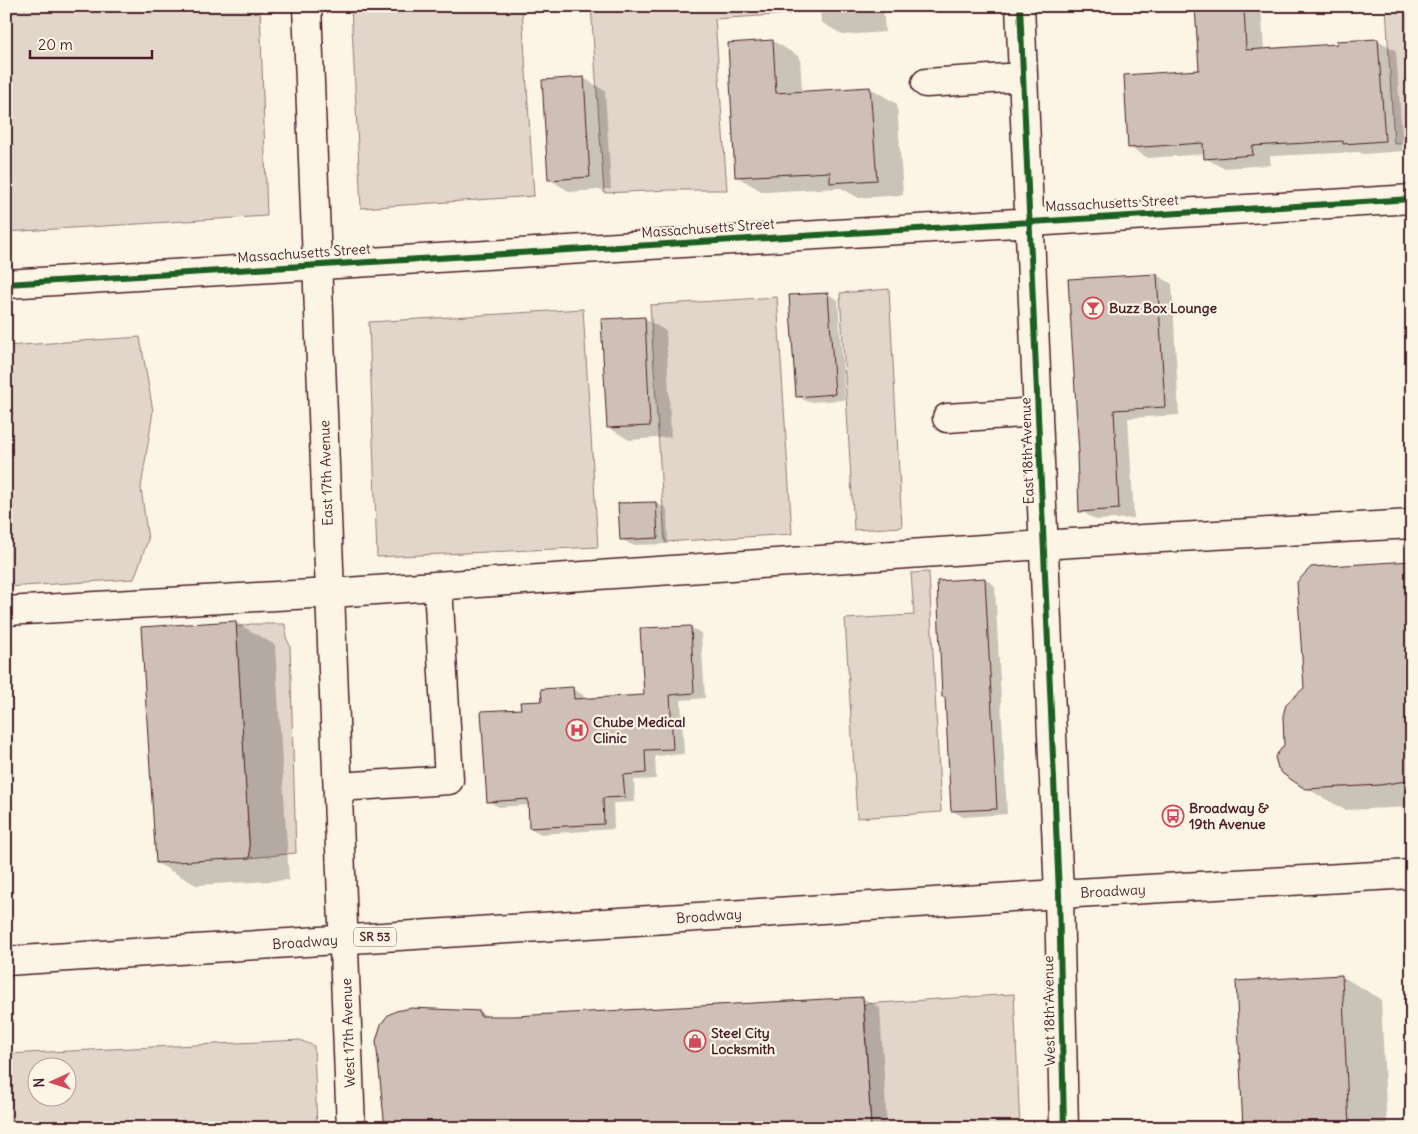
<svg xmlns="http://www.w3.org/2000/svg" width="1418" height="1134" font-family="Delius,sans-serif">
<rect width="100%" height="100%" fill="#fcf5e5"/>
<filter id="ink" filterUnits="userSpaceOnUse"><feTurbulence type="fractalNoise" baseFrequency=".02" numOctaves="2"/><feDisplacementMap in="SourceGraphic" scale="10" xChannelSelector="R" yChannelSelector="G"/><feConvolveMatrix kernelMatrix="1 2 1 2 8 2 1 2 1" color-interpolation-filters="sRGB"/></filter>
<g filter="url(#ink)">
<!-- green -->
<path fill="#e2d5ca" stroke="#967a7a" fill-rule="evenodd" d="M6,6h254l7,210 -261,16z
M351,6h233l-62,4 12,186 -173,12z
M591,6h199v8l-75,5 12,171h-56l-67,3z
M1386,6h26v137l-18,1z
M889,289l13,238 -48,3 -14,-237z
M777,297l15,237 -127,8 -15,-237z
M583,309l15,238 -221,10 -8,-235z
M140,337l13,74 -12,77 7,52 -14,39 -128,8v-241z
M929,572l12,240 -84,6 -12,-199 69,-4 -3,-42z
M251,624h34l1,13 4,9 6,207 -46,5 -14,-231z
M1014,994l6,134h-149l-7,-124z
M300,1040l14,6 3,82h-311v-74zM38,1066h30v30h-30z"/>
<!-- shadow -->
<path fill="#0003" d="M820,6h63l2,26 -42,3 -22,-13z
M1196,6h65l3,44 74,-5 40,-5 18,11 7,100 -40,3 -4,-2 -89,4 1,9 -48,3 -18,-10v-4l-57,4 -19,-11 71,-75z
M773,41l27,16 2,35 68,-4 27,16 6,91 -44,3 -18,-10 -78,4 -27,-16z
M584,78l21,13 6,98 -41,3 -21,-13z
M1157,275l15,9 7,131 -51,3 6,100 -38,2 -15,-9v-57z
M828,294l10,6 7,100 -37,2 -11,-6z
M644,318l22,13 5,106 -42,3 -21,-13z
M656,503l11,6 1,35 -36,1 -11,-6z
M1412,562v245l-67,3 -39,-22 -20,-43 19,-56z
M985,579l10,7 12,228 -44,3 -10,-6 -6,-113 -4,-2z
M235,622l40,23 14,235 -93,5 -39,-22z
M690,627l11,6 4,65 -24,2 3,54 -29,2 1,23 -22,1 1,22 -22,1 1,26 -73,5 -11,-6 -1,-23 -30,2 -11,-6 35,-91 50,-21 10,6 1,4 61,-3z
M1341,976l40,23 6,129h-143z
M863,998l17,10 7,120h-501l93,-116 10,5h26z"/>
<!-- building -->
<path fill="#cfc0b7" stroke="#4a1f2b" d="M1195,6h49l2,44 91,-6 -1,-3 42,-2 7,102 -42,3v-3l-91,5 1,9 -49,4 -1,-16 -75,5 -4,-73 75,-5z
M773,40l3,53 94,-6 7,93 -47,3v-11l-95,5 -7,-134z
M584,77l6,100 -42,3 -6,-100z
M1157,274l8,133 -51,3 5,99 -40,3 -2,-59h2l-11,-174z
M828,293l7,101 -39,3 -7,-102z
M645,317l5,109 -43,2 -6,-109z
M656,502l2,36 -38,2 -2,-37z
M1412,561v219l-32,5 -75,4 -22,-15 -5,-6 -3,-11 9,-12 -1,-29 3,-12 18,-16 -7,-106 14,-15z
M985,578l12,231 -46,2 -6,-114h-3l-5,-116z
M236,621l14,237 -94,5 -15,-236z
M691,626l3,67 -24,2 3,54 -28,1 1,23 -23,2 2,22 -22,1 1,26 -75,4 -1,-29 -41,3 -6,-91 40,-2 -1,-7 22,-1 -1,-12 32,-2 1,12 70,-4 -4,-67z
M1342,975l7,153h-106l-7,-147z
M863,997l8,131h-486l-9,-87 5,-17 7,-9 8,-4 15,-3 69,3v5h35z"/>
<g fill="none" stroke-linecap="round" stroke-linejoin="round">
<!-- minor casing -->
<g stroke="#4a1f2b" stroke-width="31">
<path id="minor" d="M307,6l44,1122
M1020,6l39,888 5,234
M926,83l97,-6
M6,284l1406,-85
M947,418l91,-6
M6,611l325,-18 741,-50 340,-19
M338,787l111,-7 -11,-194"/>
</g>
<!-- major casing -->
<g stroke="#4a1f2b" stroke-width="31">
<path id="major" d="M6,961l1053,-67 353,-20"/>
</g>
<!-- minor -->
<use href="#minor" stroke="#fcf5e5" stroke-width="28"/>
<!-- major -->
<use href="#major" stroke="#fcf5e5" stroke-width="28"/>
<!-- cycleway casing -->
<g stroke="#fcf5e5" stroke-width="9">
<path id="cycleway" d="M1020,6l39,888 5,234
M6,284l1406,-85"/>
</g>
<!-- cycleway -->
<use href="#cycleway" stroke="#1b5e20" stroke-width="6"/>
</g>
</g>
<!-- icons -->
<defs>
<g id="bar-ring" transform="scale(1.125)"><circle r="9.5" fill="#fcf5e5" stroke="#d1495b" stroke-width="1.5"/><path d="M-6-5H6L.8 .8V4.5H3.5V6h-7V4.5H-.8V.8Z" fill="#d1495b"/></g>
<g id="hospital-ring" transform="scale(1.125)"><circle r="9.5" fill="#fcf5e5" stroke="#d1495b" stroke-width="1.5"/><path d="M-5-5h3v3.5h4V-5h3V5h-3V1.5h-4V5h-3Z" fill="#d1495b"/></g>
<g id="bus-ring" transform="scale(1.125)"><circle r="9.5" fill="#fcf5e5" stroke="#d1495b" stroke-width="1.5"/><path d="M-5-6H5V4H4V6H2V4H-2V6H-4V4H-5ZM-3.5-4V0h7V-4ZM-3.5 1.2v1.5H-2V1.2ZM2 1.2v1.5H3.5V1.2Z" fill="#d1495b"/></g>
<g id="shop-ring" transform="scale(1.125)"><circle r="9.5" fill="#fcf5e5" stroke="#d1495b" stroke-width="1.5"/><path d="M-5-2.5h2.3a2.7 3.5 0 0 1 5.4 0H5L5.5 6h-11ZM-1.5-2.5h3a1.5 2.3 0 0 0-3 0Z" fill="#d1495b"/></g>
</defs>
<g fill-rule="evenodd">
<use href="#bar-ring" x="1093" y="308"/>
<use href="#hospital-ring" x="577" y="730"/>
<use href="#bus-ring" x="1173" y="816"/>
<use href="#shop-ring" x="695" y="1041"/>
</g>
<g text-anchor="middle" stroke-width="4.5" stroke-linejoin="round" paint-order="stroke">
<!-- shield labels -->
<rect fill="#fcf5e5" stroke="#7f5f63" stroke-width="1" x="354" y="927.5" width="42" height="19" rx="4"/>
<g font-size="12" font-weight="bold" fill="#4a1f2b">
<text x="375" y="941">SR 53</text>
</g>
<!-- street labels -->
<g font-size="14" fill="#4a1f2b" stroke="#fcf5e5">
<text transform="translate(1112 203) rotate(-3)" y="5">Massachusetts Street</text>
<text transform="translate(708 228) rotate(-4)" y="5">Massachusetts Street</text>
<text transform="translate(304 253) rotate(-4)" y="5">Massachusetts Street</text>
<text transform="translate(1027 451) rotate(-92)" y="5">East 18th Avenue</text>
<text transform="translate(326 473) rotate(-92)" y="5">East 17th Avenue</text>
<text transform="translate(1113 891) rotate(-3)" y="5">Broadway</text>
<text transform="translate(709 916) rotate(-4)" y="5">Broadway</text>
<text transform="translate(305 942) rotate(-4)" y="5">Broadway</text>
<text transform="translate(1049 1011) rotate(-91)" y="5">West 18th Avenue</text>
<text transform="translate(348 1033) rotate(-92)" y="5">West 17th Avenue</text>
</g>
<!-- poi labels -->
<g font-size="14" font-weight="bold" fill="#4a1f2b" stroke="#fcf5e5" text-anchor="start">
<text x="1109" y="313">Buzz Box Lounge</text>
<text x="593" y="727">Chube Medical<tspan x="593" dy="16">Clinic</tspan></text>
<text x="1189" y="813">Broadway &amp;<tspan x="1189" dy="16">19th Avenue</tspan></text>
<text x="711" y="1038">Steel City<tspan x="711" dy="16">Locksmith</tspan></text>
</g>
</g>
<!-- margin -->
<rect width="1418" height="1134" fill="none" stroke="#fcf5e5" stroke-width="25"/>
<rect x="12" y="12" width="1393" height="1109" fill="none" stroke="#4a1f2b" stroke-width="2" filter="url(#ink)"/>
<!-- north arrow -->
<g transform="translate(52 1082) rotate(267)"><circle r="24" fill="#fcf5e5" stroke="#b59f9b"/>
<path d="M0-4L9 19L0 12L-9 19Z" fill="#d1495b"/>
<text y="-8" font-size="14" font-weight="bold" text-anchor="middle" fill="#4a1f2b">N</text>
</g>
<!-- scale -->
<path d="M30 50v8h122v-8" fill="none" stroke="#4a1f2b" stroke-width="2.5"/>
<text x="38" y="50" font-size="15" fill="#4a1f2b" stroke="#fcf5e5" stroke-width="4" paint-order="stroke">20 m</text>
</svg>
